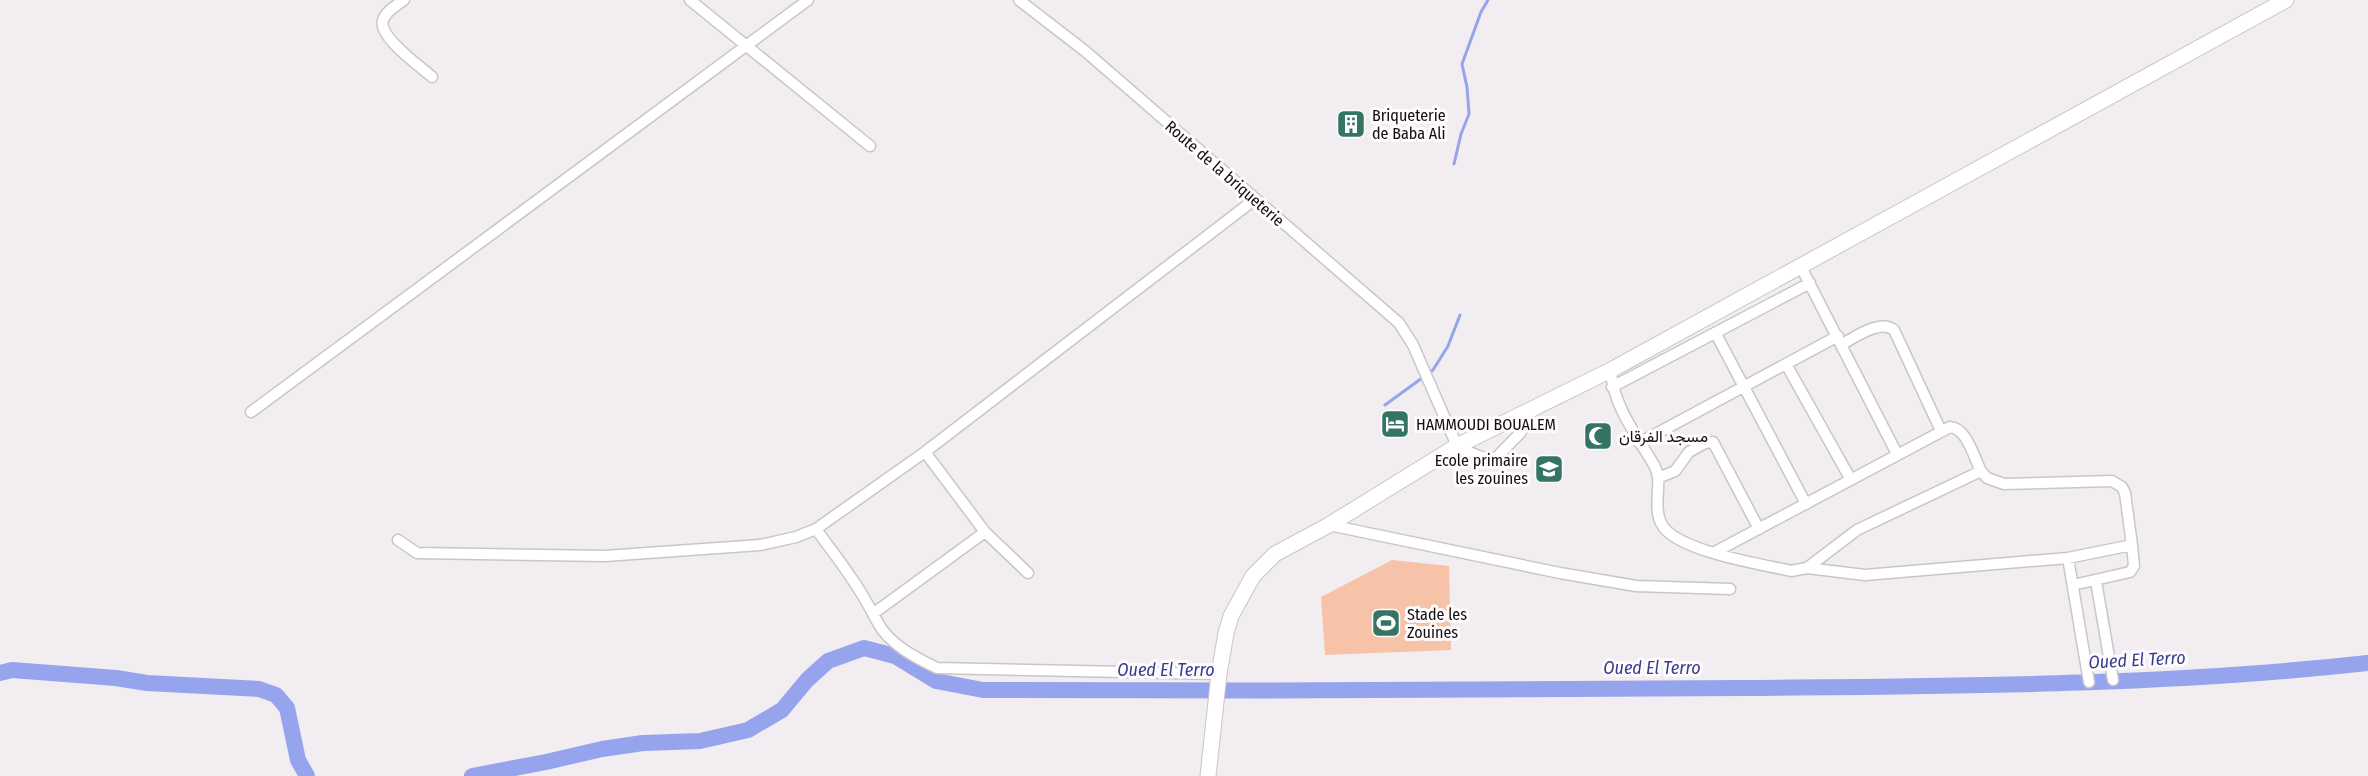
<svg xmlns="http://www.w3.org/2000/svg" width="2368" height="776" font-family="'Fira Sans Condensed',Vazirmatn,sans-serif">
<rect width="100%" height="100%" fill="#f2edf0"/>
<!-- green -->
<path fill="#f7c3a8" d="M1392,560l57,6 2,84 -126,5 -4,-58z"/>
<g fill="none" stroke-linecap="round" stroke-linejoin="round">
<!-- stream -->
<path stroke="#95a4ec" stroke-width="3" d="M1454,164l7,-30 8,-20 -2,-27 -5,-23 19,-52 7,-12
M1385,405l48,-35 15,-24 12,-31"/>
<!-- river -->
<path stroke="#95a4ec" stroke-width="16" d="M0,673l12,-3 104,8 31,5 112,6 17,6 11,13 11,52 9,16
M472,776l74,-14 56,-13 41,-6 57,-2 48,-11 34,-20 25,-30 21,-19 36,-13 31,8 41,25 47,9c253,1 506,1 759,-2 209,-2 418,-2 626,-25"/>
<!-- street casing -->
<g stroke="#cac5c8" stroke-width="13">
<path id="street" d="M404,0c-7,5 -18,11 -21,20 -6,16 37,46 49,57
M690,0l180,146
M1019,0l66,51 314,272 14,22 44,101c12,5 27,16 40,11l24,-25
M1801,267l96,187
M1716,334l90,170
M1842,344c14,-7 38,-25 52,-14l47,101
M1786,364l65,116
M1611,370c1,34 26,66 43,95 10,17 -2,39 7,58 13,28 100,41 130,48l16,-3 58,7 203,-17 64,-13 -7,-52 -3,-6 -10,-6 -108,3 -17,-6 -6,-7 -124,59 -50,38
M1612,387l198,-104
M251,412l557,-412
M1639,443l199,-107
M925,452l60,80 43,41
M1658,478l17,-7 14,-19 16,-9 8,-1 46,87
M1329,525l231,48 76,13 94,3
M816,529c12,17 25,33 36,50 10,14 18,29 26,44 11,21 38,35 59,45l282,6
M398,540l19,13 188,3 155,-11 36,-8 20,-8 109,-77 329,-252
M1715,552l235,-125c17,1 24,31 31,44
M2068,558l21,124
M2096,581l17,99
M2073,585l57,-13 4,-6 -2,-21
M874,613l111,-81"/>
</g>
<!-- secondary casing -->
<g stroke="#cac5c8" stroke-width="17">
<path id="secondary" d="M1208,776l11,-102 7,-41 5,-17 22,-40 22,-22 54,-29 128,-79 154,-76 675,-370"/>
</g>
<!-- street -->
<use href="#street" stroke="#fff" stroke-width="10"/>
<!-- secondary -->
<use href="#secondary" stroke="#fff" stroke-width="15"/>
</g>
<!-- icons -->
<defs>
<g id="building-square" transform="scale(1.5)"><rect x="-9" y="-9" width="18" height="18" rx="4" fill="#347463" stroke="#fffbfd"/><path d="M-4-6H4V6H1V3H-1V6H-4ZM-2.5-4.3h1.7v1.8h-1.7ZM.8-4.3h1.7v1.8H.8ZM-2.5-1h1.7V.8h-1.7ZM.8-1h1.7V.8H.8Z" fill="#fff"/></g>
<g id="hotel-square" transform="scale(1.5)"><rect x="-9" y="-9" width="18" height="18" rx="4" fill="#347463" stroke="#fffbfd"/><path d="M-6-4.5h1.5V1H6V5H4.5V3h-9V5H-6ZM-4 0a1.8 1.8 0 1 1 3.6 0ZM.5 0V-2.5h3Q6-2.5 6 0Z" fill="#fff"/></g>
<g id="mosque-square" transform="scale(1.5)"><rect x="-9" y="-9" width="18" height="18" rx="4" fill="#347463" stroke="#fffbfd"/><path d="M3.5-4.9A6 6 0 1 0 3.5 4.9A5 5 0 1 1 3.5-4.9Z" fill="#fff"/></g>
<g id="school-square" transform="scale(1.5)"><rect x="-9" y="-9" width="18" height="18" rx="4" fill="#347463" stroke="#fffbfd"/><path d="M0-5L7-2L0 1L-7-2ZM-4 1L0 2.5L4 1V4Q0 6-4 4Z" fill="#fff"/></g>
<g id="stadium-square" transform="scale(1.5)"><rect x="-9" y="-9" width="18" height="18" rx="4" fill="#347463" stroke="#fffbfd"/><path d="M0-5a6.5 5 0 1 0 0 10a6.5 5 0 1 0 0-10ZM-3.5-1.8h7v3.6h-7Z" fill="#fff"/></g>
</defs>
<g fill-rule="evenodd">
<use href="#building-square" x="1351" y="124"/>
<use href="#hotel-square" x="1395" y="424"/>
<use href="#mosque-square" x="1598" y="436"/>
<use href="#school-square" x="1549" y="469"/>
<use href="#stadium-square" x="1386" y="623"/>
</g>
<g text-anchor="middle" stroke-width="6" stroke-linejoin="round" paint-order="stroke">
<!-- poi labels -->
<g font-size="16" fill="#100e0f" stroke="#fffbfd" text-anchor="start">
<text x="1372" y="121">Briqueterie<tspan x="1372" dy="18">de Baba Ali</tspan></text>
<text x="1416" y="430">HAMMOUDI BOUALEM</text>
<text x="1619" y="442">مسجد الفرقان</text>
<text x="1528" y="466" text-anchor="end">Ecole primaire<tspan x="1528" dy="18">les zouines</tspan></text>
<text x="1407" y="620">Stade les<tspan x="1407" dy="18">Zouines</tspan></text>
</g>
<!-- street labels -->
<g font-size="16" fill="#100e0f" stroke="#fffbfd">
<text transform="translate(1225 173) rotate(41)" y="6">Route de la briqueterie</text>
</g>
<!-- water labels -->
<g font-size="18" font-style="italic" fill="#343d90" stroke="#fffbfd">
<text transform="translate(2137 660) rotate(-3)" y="6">Oued El Terro</text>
<text x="1652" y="674">Oued El Terro</text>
<text x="1166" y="676">Oued El Terro</text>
</g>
</g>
</svg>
